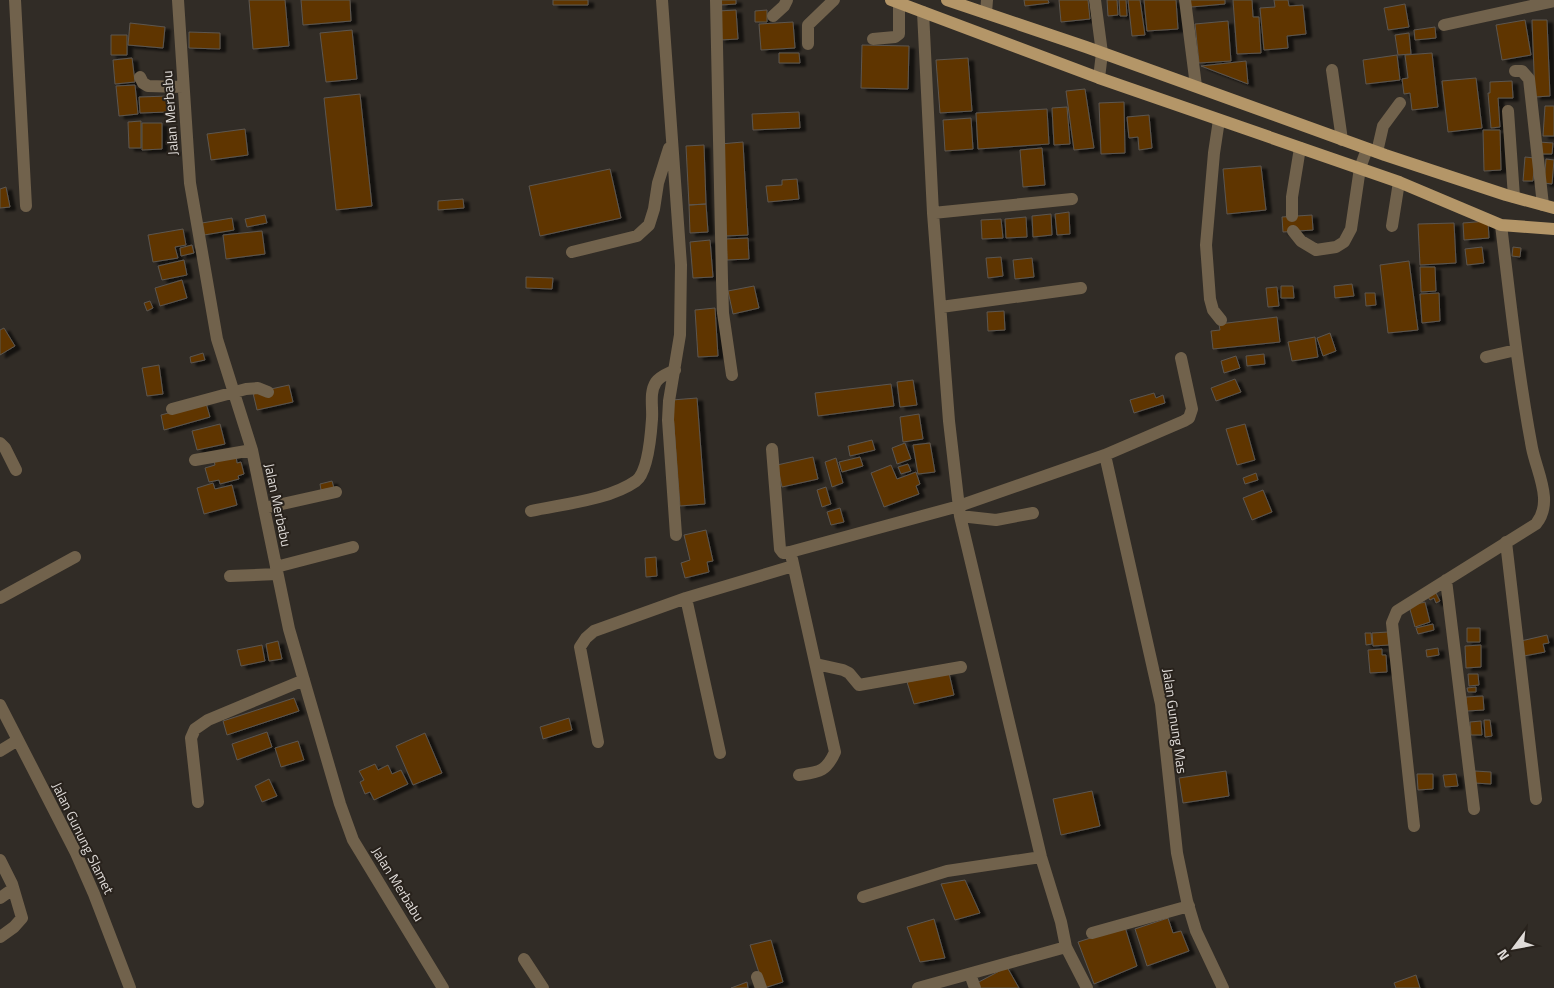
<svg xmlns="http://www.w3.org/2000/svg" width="1554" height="988" font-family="'Titillium Web',sans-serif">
<defs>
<filter id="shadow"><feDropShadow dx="5.5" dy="3" stdDeviation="1" flood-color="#0009"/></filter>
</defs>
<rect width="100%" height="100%" fill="#312c26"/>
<!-- building -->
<path fill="#5f3600" stroke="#5c5650" filter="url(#shadow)" d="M249,0h36l4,46 -36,3z
M301,0h49l1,21 -48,4z
M553,0h35v5h-35z
M721,0h15v4l-15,1z
M1024,0h24l1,3 -24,3z
M1059,0h29l2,19 -29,3z
M1107,0h10l1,15 -10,1z
M1119,0h7l1,16h-7z
M1128,0h12l5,35 -13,1z
M1144,0h32l2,29 -31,2z
M1190,0h35v4l-34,3z
M1233,0h19l1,17h6l2,36 -24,1z
M1274,0h14l1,6 14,-1 3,29 -19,2 1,12 -24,2 -4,-42 15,-1z
M1405,4l4,23 -21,3 -4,-22z
M736,10l2,29 -18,1 -2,-29z
M767,10v12h-12v-11z
M1525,20l6,35 -29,5 -6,-35z
M1532,20h15l3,76 -15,1z
M1228,21l3,40 -32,2 -4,-39z
M793,22l2,26 -34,2 -2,-26z
M130,23l35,4 -2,21 -35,-3z
M1435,27l1,11 -21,2 -1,-10z
M352,30l5,49 -31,3 -6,-49z
M189,32l31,1v16l-31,-1z
M1409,33l2,21 -13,1 -3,-20z
M111,35h16v20h-16z
M862,45l47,1 -1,43 -47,-1z
M779,53h20l1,10h-21z
M1432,53l6,54 -26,3 -2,-17 -6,1 -2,-15 6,-1 -3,-23z
M1397,55l3,25 -34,4 -3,-24z
M132,58l3,24 -20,2 -2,-24z
M968,58l4,53 -32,2 -4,-53z
M1246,61l2,23 -47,-18z
M1476,78l6,50 -34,4 -6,-51z
M1512,81l1,17h-15l2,29 -9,1 -3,-35h2v-11z
M135,85l3,29 -19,2 -3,-30z
M1085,89l9,59 -20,2 -8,-59z
M360,94l12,112 -36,4 -12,-112z
M168,96v16l-28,1 -1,-16z
M1124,102l1,51 -24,1 -2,-51z
M1545,106h9v30h-11z
M1067,107l3,37 -16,1 -2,-37z
M1047,109l2,35 -71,5 -2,-36z
M799,112l1,16 -47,2 -1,-16z
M1149,115l3,33 -13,2 -1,-13 -9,1 -2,-21z
M971,118l2,31 -28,2 -2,-31z
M141,121v27h-12l-1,-26z
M142,123h20v26l-20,1z
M245,129l3,26 -37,5 -4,-26z
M1483,130h17l1,40 -17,1z
M743,142l5,93 -23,1 -5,-92z
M1539,142l14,1 -1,11h-14z
M704,145l2,59 -17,1 -3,-59z
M1042,148l3,37 -22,2 -3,-37z
M1525,157l10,1 -2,23h-10z
M1546,159l8,1 -2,24 -8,-1z
M1261,166l5,44 -39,4 -4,-45z
M610,169l11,49 -81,18 -11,-50z
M797,179l2,20 -31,3 -2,-16 16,-1v-5z
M6,187l4,20 -10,1v-19z
M463,199l1,9 -26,2v-9z
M706,204l2,28 -18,1 -1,-28z
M1069,212l1,22 -13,1 -2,-21z
M1051,214l1,21 -19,2 -1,-21z
M265,215l2,8 -20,4 -2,-8z
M1312,215l1,15 -30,2 -1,-15z
M1026,217l1,20 -21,1 -1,-19z
M232,218l2,12 -30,5 -2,-12z
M1001,219l2,19 -21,1 -1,-19z
M1488,221l1,17 -25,2 -1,-17z
M1454,223l2,40 -36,2 -2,-41z
M183,229l3,16 -11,2 3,11 -25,4 -5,-27z
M262,231l3,23 -39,5 -3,-24z
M748,238l1,21 -22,1 -1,-21z
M710,240l3,37 -20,1 -3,-36z
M192,245l2,8 -13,3 -1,-8z
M1482,247l2,16 -17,2 -2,-16z
M1513,247l8,1 -1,9 -8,-1z
M1001,257l2,19 -15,2 -2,-20z
M1032,258l2,19 -19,2 -2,-19z
M184,260l3,15 -25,5 -4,-14z
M1409,261l9,69 -30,3 -8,-68z
M1420,267h15l1,24 -15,1z
M526,277l27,1 -1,11 -26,-1z
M182,280l5,18 -27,8 -5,-18z
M1352,284l2,12 -19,2 -1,-12z
M754,286l5,22 -26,6 -5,-23z
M1281,286h12l1,12h-13z
M1277,287l2,19 -11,1 -2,-19z
M1365,293h10l1,12 -10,1z
M1439,293l1,28 -18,2 -2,-29z
M150,301l3,7 -6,3 -3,-8z
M715,308l3,48 -20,1 -3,-47z
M1004,311l1,19 -17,1 -1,-19z
M1277,317l3,25 -67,7 -2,-18 9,-1 -1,-6z
M4,328l11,18 -15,9v-25z
M1330,333l6,18 -13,5 -6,-18z
M1315,337l3,20 -26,4 -4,-19z
M203,353l2,7 -14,3 -1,-6z
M1264,354l1,10 -18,2 -1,-10z
M1236,356l4,12 -16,5 -3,-12z
M159,365l4,29 -16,2 -5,-28z
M1235,379l6,13 -25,9 -5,-13z
M913,380l4,25 -17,2 -3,-25z
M891,384l3,22 -76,10 -3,-23z
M289,385l4,17 -36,8 -4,-17z
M1154,393l2,5 7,-3 2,8 -31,10 -4,-13z
M697,398l8,106 -25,2 -8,-106z
M206,403l4,14 -46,13 -3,-15z
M919,414l4,25 -20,3 -3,-25z
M220,424l5,20 -28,6 -5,-19z
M1245,424l10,36 -18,5 -11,-36z
M872,440l3,10 -25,6 -2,-10z
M905,443l6,16 -14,5 -5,-16z
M930,443l5,29 -17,2 -5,-29z
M236,456l1,7 4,-1 3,12 -6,2 1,3 -19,5 -1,-4 -10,2 -4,-14 10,-3 -1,-4z
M813,457l5,22 -36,8 -5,-22z
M860,457l3,9 -21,6 -3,-10z
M836,458l7,25 -11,4 -7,-25z
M908,464l3,7 -10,3 -3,-7z
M891,465l6,14 19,-7 4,12 -4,2 3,8 -35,13 -13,-34z
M1256,473l2,7 -13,4 -2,-6z
M332,481l2,7 -13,2 -1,-6z
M213,483l2,6 17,-4 5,20 -33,9 -7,-26z
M826,487l5,17 -9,3 -5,-17z
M1263,490l9,22 -20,8 -9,-22z
M840,508l4,14 -13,3 -4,-13z
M706,530l7,31 -6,1 2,10 -24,6 -4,-15 9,-3 -6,-25z
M656,557l1,19 -11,1 -1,-19z
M1436,593l4,8 -4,2 -2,-5 -4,2 -2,-3z
M1425,602l5,20 -15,5 -6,-21z
M1433,624l1,6 -16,4 -2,-6z
M1467,628h13v14h-13z
M1388,632l1,13 -16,1 -1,-13z
M1365,633h6l1,11 -6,1z
M1547,635l2,8 -6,1 2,8 -21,4 -3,-15z
M278,641l4,18 -13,2 -3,-17z
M262,645l3,16 -24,5 -4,-16z
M1481,645v22l-15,1 -1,-22z
M1438,648l1,7 -12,2 -1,-7z
M1382,649v6h4l1,17 -17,1 -2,-23z
M949,673l5,22 -40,9 -7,-22z
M1468,674h10l1,11 -10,1z
M1476,687v5h-8l-1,-4z
M1483,696l1,14 -17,1 -1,-14z
M294,698l5,13 -72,24 -4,-14z
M569,718l3,12 -29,9 -3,-12z
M1484,720h6l2,16 -7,1z
M1481,721l1,14h-11l-1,-13z
M267,732l5,15 -35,13 -5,-16z
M425,733l17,40 -29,12 -17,-39z
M298,741l6,19 -23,7 -6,-19z
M375,764l3,6 10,-5 4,9 9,-4 7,14 -34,16 -4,-8 -5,2 -5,-12 4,-2 -5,-9z
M1226,771l3,25 -46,7 -4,-25z
M1475,771l16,1v12l-17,-1z
M1417,774h16v15l-15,1z
M1456,774l2,12 -13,1 -2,-12z
M269,779l8,17 -15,6 -7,-16z
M1092,791l8,35 -39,9 -8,-36z
M965,880l15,33 -25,7 -14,-36z
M1168,918l5,15 8,-2 8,20 -42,15 -12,-37z
M934,919l11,39 -25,4 -13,-35z
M1125,927l12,39 -43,18 -16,-42z
M771,940l12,42 -19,6 -14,-43z
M1007,967l12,21h-41l-3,-4z
M1416,975l4,13h-24l-2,-5z
M747,982l1,6h-17z"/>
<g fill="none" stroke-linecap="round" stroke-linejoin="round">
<!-- minor -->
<path stroke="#71624c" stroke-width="12" d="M15,0l11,206
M178,0l12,183 27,156 35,111 37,179 51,175 13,36 90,148
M662,0l19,265 -1,70 -11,66 -1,19 8,115
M716,0l6,280 1,33 9,62
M1095,0l7,53 -3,25
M1185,0l11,86
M986,13l1,-13
M773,16l11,-10 3,-6
M1444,25l110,-24
M873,39l22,-2 4,-3v-31
M808,44v-19l26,-25
M1332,70l10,70
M1515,71h7l7,8 14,126
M140,77l3,6 5,3 35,1
M1508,111l6,86
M1219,120l-5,33 -8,92 4,54 3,11 8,10
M1377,152l6,-26 17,-23
M933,213l139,-14
M1292,216v-19l8,-49
M1392,226l7,-44
M1293,231l8,10 15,9 20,-3 8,-5 7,-13 9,-61 7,-19
M572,252l65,-16 12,-11 5,-16 4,-26 11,-35
M941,307l140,-19
M1486,357l30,-7
M172,409l74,-20 12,-1 10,4
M0,443l5,5 11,22
M772,449l8,100 3,4 7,-1 169,-46 146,-51 79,-34 5,-3 3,-9 -11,-51
M1105,455l56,249 16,149 10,48 9,30 27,57
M195,460l57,-10
M264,508l72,-16
M531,511c32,-7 78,-11 105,-30 12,-9 15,-47 16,-62 1,-12 -3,-26 4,-37 4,-6 13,-9 19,-12
M960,516l36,4 37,-7
M1506,542l30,257
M792,559l43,193c-9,20 -16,20 -36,23
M276,567l77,-20
M230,576l47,-2
M1446,580l28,229
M0,598l75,-41
M816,664l27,6 6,3 10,12 102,-18
M0,705l76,148 18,41 36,94
M598,742l-18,-95 6,-9 8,-7 92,-33
M0,751l18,-11
M720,753l-34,-155 107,-32
M198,802l-7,-64 4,-9 13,-9 96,-40
M1414,826l-22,-203 5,-12 139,-87c18,-22 1,-51 -4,-76 -14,-74 -22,-149 -31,-223
M0,860l12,24 10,34 -8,9 -14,10
M863,897l84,-26 94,-14
M0,898l13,-9
M1092,933l97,-27
M1066,947l21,41
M524,959l19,29
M970,974l5,14
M757,977l4,11
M918,988l148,-41 -5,-25 -20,-65 -81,-341 -11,-95 -16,-208 -10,-201"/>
<!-- major -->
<path stroke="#b49668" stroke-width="12" d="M891,0l208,78 300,104 102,43 53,4
M947,0l139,47 299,108 121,40 48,13"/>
</g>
<g text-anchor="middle" stroke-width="4" stroke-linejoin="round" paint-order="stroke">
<!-- street labels -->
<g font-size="14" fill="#dfdbd8" stroke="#28221c">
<text transform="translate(170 113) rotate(-94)" y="5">Jalan Merbabu</text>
<text transform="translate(278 505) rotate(78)" y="5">Jalan Merbabu</text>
<text transform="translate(1175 721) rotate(82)" y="5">Jalan Gunung Mas</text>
<text transform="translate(83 838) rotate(64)" y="5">Jalan Gunung Slamet</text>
<text transform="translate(398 884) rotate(58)" y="5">Jalan Merbabu</text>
</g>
</g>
<!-- north arrow -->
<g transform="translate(1514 948) rotate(238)" stroke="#28221c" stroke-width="4" paint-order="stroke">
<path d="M0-4L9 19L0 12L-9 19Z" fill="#dfdbd8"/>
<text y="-8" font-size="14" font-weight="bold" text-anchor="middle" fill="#dfdbd8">N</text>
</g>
</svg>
